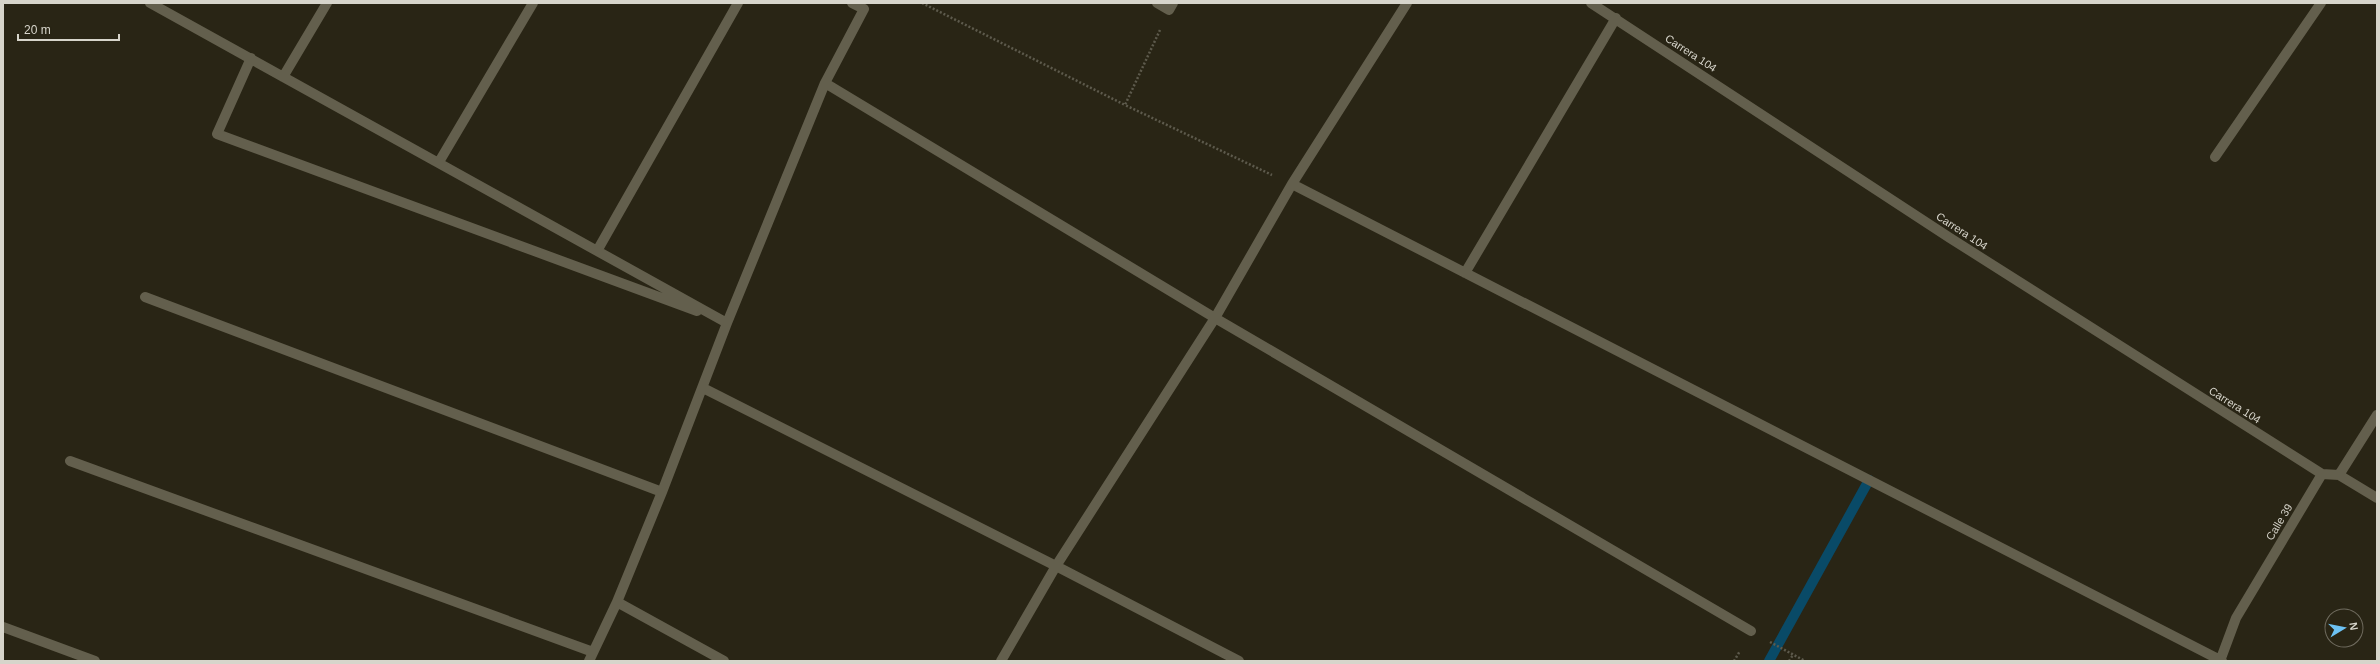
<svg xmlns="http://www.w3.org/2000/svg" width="2380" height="664" font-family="Arial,sans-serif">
<rect width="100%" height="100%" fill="#292515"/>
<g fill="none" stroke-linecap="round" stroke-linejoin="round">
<!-- stream -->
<path stroke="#094a67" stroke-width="10" d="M1769,661l100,-181"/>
<!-- path -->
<path stroke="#5d5a4c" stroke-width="2.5" stroke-dasharray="2 2" stroke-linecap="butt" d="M922,3l203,102
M1160,30l-35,75 147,70
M1770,642l35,19
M1734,661l6,-10
M1789,661l4,-6"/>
<!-- street -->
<path stroke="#635f4d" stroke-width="10" d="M150,3l577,320
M1157,3l12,7 4,-7
M1591,3l359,235 372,236
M251,58l-34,76 480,177
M283,77l44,-74
M825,83l390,235 536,313
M2215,157l106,-154
M439,162l94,-159
M1292,184l930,477
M597,251l141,-248
M1465,273l151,-255
M145,297l517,195
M703,388l353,178 183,95
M70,461l523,191
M2339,475l38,23
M617,602l107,59
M3,627l92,34
M589,661l28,-59 45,-110 65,-169 98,-240 39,-74 -12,-6
M1001,661l55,-95 159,-248 77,-134 115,-181
M2220,661l16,-43 86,-144 17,1 38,-60"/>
</g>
<g text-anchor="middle" stroke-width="3" stroke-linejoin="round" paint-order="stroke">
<!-- street labels -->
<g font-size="11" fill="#d7d5cb" stroke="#292515">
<text transform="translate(1691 53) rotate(33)" y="4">Carrera 104</text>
<text transform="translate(1962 231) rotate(33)" y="4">Carrera 104</text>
<text transform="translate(2235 405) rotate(32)" y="4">Carrera 104</text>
<text transform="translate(2279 522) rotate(-59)" y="4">Calle 39</text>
</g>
</g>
<!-- border -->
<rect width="2380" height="664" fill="none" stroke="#d7d5cb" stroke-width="8"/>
<!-- north arrow -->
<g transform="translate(2344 628) rotate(80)"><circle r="19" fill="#292515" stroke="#6f6b5e"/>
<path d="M0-3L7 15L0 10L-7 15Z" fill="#6dc2f3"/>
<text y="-6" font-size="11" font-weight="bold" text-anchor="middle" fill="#d7d5cb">N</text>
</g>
<!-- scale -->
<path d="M18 34v6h101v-6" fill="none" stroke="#d7d5cb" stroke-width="2"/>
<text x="24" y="34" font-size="12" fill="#d7d5cb" stroke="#292515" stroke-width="3" paint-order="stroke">20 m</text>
</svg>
